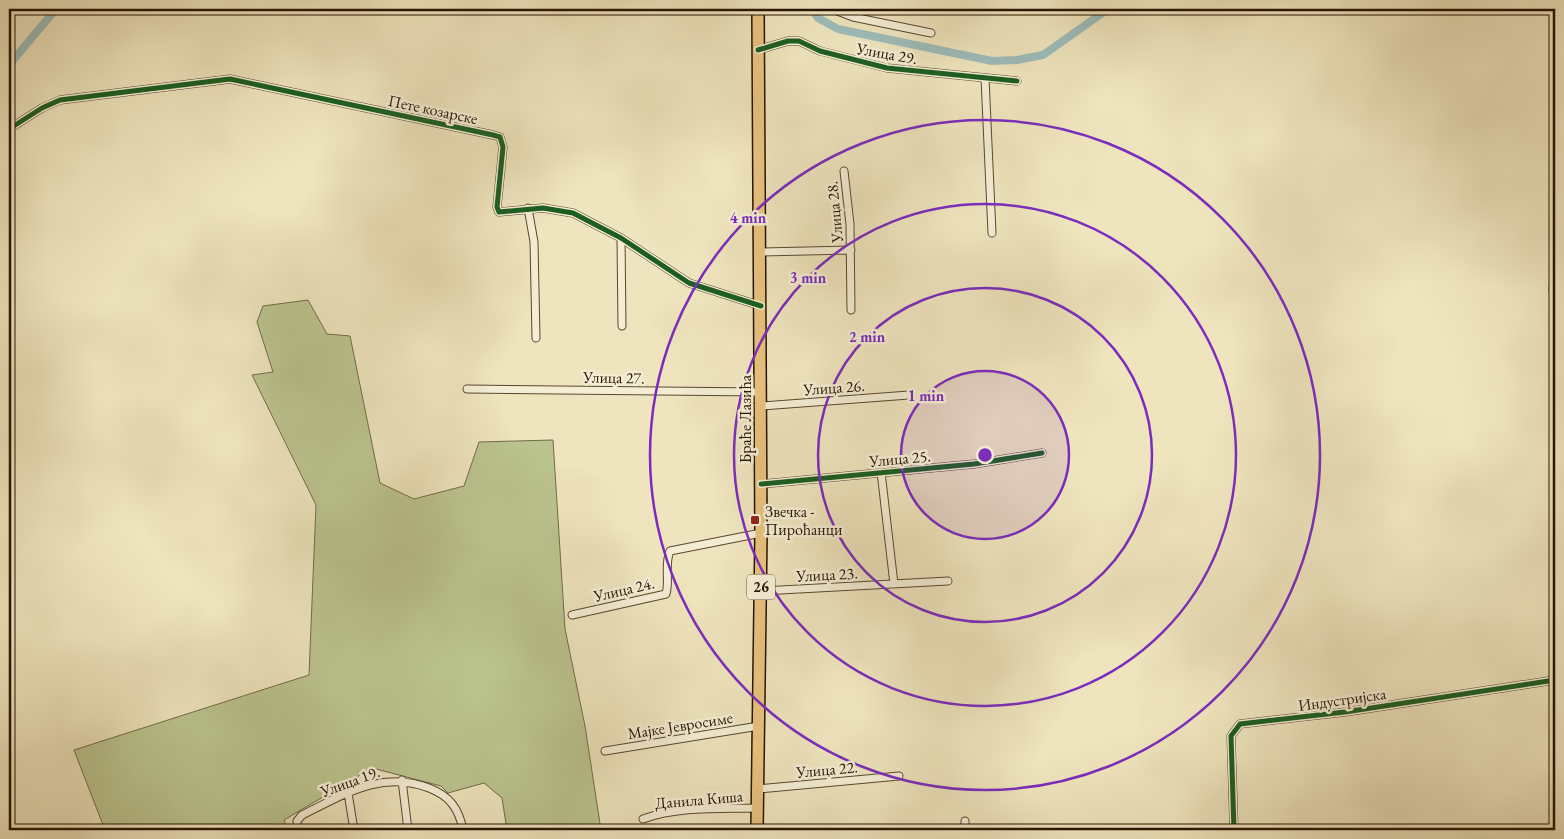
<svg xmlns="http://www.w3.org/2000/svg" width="1564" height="839" font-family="'EB Garamond',serif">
<rect width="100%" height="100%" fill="#eee4bd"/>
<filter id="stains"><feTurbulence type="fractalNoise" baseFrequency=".004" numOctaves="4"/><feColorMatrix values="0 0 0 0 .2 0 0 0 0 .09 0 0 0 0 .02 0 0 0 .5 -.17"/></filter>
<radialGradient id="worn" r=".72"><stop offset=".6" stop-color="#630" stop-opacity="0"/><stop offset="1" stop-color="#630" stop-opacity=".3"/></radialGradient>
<!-- green -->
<path fill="#bbc48f" stroke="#716c48" d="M308,300l19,34 23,2 30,147 34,16 50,-13 15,-44 74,-2 12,189 20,97 16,104h-94l-5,-32 -18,-15 -36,10 -7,-7 -69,-18 -88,52 4,10h-183l-31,-80 235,-75 7,-170 -64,-130 21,-3 -16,-50 6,-16z"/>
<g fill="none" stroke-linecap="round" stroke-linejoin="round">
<!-- canal -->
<path stroke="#9cbcba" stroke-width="8" d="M812,9l6,9 20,11 154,32 25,-1 26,-5 65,-46
M9,65l47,-56"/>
<!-- street casing -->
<g stroke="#59472f" stroke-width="9">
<path id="street" d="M832,9l21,8 78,16
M758,50l30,-9h11l21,10 67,17 130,13
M985,78l7,155
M9,129l33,-21 18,-8 170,-21 263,56 7,2 3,10 -6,60 2,5 44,-4 30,5 48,25 68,45 72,23
M844,171l6,53 1,86
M528,208l6,34 2,96
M621,238l1,88
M760,252l91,-2
M1553,290l2,-33
M467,389l294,3
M761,406l148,-11
M881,472l13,112
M761,484l213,-20 68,-11
M761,591l187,-10
M572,615l94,-21c4,-14 -2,-29 4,-43l91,-18
M605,751l154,-25
M402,780l6,50
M758,789l141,-13
M348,793l6,37
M643,819c36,-13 77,-10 114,-11
M965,821v9
M298,830l-1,-9 5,-6c43,-21 79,-45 127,-27 21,8 30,21 34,42
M1234,830l-3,-94 9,-12 105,-12 210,-32"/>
</g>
<!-- primary casing -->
<g stroke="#271300" stroke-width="14">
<path id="primary" d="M757,830l4,-297 -3,-524"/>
</g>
<!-- street -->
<use href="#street" stroke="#f4edd4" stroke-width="7"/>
<!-- primary -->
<use href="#primary" stroke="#e7c27e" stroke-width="11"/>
<!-- cycleway casing -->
<g stroke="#f4edd4" stroke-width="8">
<path id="cycleway" d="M758,50l30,-9h11l21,10 67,17 130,13
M9,129l33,-21 18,-8 170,-21 263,56 7,2 3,10 -6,60 2,5 44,-4 30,5 48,25 68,45 72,23
M761,484l213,-20 68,-11
M1234,830l-3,-94 9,-12 105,-12 210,-32"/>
</g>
<!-- cycleway -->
<use href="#cycleway" stroke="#1b5e20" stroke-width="5"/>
</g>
<!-- distance rings -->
<circle cx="985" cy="455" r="84" fill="#7b2cbf" fill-opacity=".12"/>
<g fill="none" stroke="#7b2cbf" stroke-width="2.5">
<circle cx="985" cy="455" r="84"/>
<circle cx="985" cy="455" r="167"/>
<circle cx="985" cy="455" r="251"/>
<circle cx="985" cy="455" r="335"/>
</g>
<!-- markers -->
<rect fill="#8f2418" stroke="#f4edd4" stroke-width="2" x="750" y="515" width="10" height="10" rx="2.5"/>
<g text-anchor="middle" stroke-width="5" stroke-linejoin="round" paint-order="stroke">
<!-- shield labels -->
<rect fill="#f4edd4" stroke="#645440" stroke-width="1" x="747" y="574.5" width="28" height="25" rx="4"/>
<g font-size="15" font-weight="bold" fill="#271300">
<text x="761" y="592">26</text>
</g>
<!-- street labels -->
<g font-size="16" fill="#271300" stroke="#f4edd4">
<text transform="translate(887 53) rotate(10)" y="6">Улица 29.</text>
<text transform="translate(433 109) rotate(12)" y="6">Пете козарске</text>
<text transform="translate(834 212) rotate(-95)" y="6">Улица 28.</text>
<text transform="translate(614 377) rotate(1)" y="6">Улица 27.</text>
<text transform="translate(834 387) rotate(-4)" y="6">Улица 26.</text>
<text transform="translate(745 419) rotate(-90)" y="6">Браће Лазића</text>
<text transform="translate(900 458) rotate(-5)" y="6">Улица 25.</text>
<text transform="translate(827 574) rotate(-3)" y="6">Улица 23.</text>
<text transform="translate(624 589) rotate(-13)" y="6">Улица 24.</text>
<text transform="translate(1342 699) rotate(-8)" y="6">Индустријска</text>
<text transform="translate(680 725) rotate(-9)" y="6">Мајке Јевросиме</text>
<text transform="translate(827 769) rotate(-5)" y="6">Улица 22.</text>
<text transform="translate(350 781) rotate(-20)" y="6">Улица 19.</text>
<text transform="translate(699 799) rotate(-5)" y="6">Данила Киша</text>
</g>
<!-- poi labels -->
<g font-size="16" fill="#271300" stroke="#f4edd4" text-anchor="start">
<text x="765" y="517">Звечка -<tspan x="765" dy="18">Пироћанци</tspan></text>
</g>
</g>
<circle cx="985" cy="455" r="8" fill="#7b2cbf" stroke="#f4edd4" stroke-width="2.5"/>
<g font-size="15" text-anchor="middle" font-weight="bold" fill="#7b2cbf" stroke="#f4edd4" stroke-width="5" stroke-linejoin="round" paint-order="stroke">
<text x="748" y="223">4 min</text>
<text x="808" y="283">3 min</text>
<text x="867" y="342">2 min</text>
<text x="926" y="401">1 min</text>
</g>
<!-- margin -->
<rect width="1564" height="839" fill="none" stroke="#eee4bd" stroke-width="30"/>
<rect x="10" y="10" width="1544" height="819" fill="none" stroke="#271300" stroke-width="2.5"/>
<rect x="15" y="15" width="1534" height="809" fill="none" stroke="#271300"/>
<rect width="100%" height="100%" filter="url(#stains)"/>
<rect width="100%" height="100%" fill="url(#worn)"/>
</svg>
